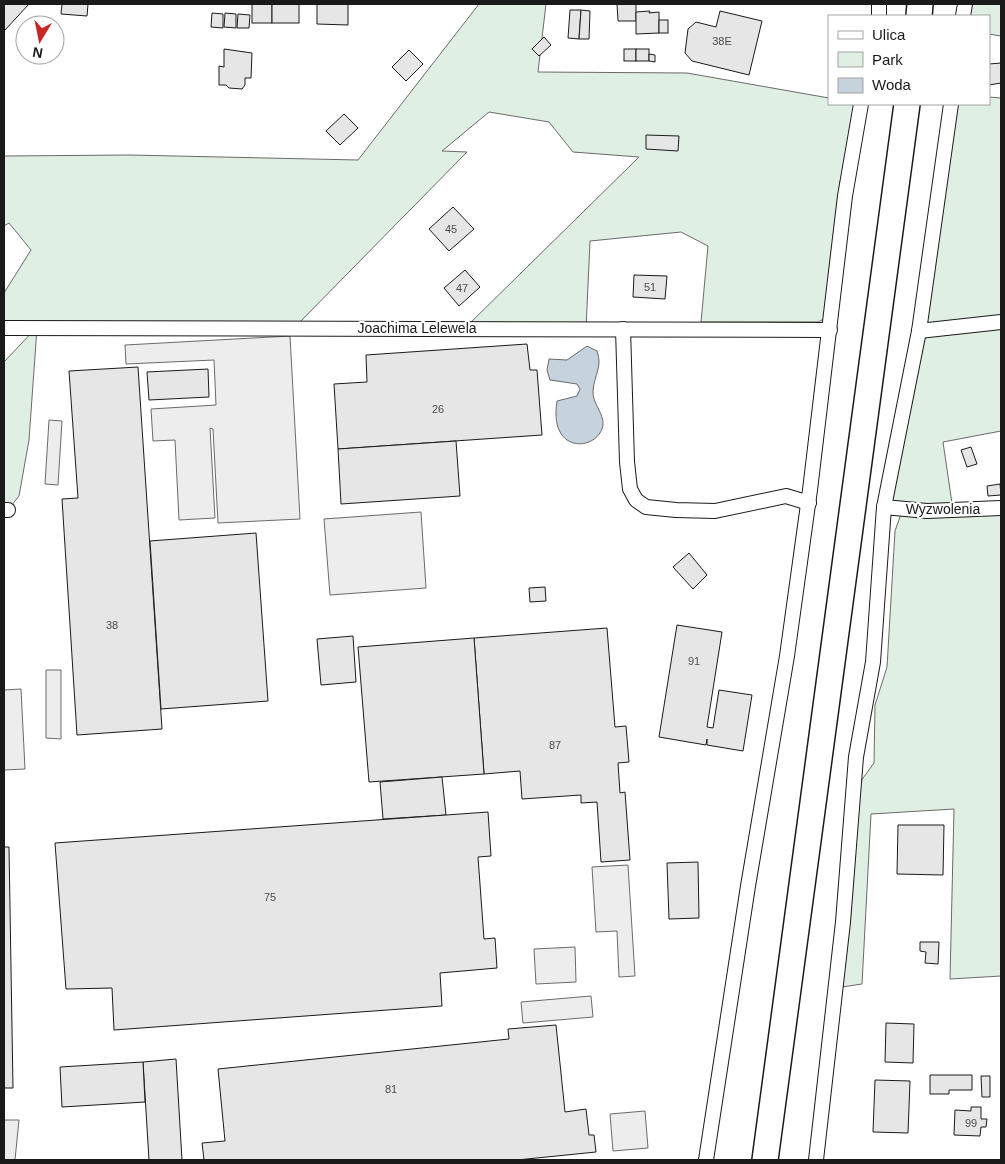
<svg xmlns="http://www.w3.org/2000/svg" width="1005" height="1164" viewBox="0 0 1005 1164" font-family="Helvetica,sans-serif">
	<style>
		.green { fill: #e0efe3; stroke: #6a6a6a }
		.parking { fill: #ededed; stroke: #6a6a6a }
		.water { fill: #c6d2dc; stroke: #6a6a6a }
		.building { fill: #e6e6e6; stroke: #1a1a1a }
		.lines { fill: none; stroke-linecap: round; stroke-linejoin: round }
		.street-casing { stroke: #1a1a1a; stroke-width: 16 }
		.highway-casing { stroke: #1a1a1a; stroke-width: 28 }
		.street { stroke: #fff; stroke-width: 14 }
		.highway { stroke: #fff; stroke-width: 25 }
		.labels { text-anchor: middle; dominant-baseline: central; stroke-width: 4; stroke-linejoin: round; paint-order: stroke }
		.number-label { font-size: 11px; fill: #4d4d4d }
		.street-label { font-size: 14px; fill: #1a1a1a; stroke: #fff }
	</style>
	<rect width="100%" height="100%" fill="#fff"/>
	<g class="green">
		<polygon points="479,4 546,4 538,72 687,73 829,98 829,104 859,104 847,182 840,181 824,319 818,322 701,322 708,246 681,232 590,241 586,329 465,328 639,157 573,152 549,122 489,112 442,151 467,152 294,328 37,328 29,440 19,496 8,510 4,510 4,362 36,328 4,328 4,293 31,250 9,223 4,226 4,156 129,155 358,160"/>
		<polygon points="965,4 1001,4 1001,36 989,34 989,16 963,16"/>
		<polygon points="989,97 1001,98 1001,431 943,442 953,510 1001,508 1001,976 950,979 954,809 871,814 862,984 842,987 858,785 874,763 875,705 887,667 895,531 901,514 884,507 951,104 989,104"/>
	</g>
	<g class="parking">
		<polygon points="290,336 300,519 218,523 213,429 210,428 215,518 179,520 175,440 153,441 151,409 216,405 214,360 126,364 125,345"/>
		<polygon points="49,420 62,421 58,485 45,484"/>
		<polygon points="421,512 426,588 330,595 324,519"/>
		<polygon points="46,670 61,670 61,739 46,738"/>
		<polygon points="21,689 25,769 4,770 4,690"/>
		<polygon points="628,865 635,976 619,977 617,931 596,932 592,867"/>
		<polygon points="575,947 576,982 536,984 534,949"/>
		<polygon points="591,996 593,1017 523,1023 521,1002"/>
		<polygon points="645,1111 648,1148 613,1151 610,1114"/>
		<polygon points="4,1120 19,1120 15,1160 4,1160"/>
	</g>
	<path class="water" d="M 587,346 L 597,351 C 603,367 594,375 593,391 C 592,403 604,413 603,425 C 599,451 548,456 557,401 L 577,396 L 580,389 L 577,384 L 550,380 L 547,370 L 549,359 L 567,360 Z"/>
	<g class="building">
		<polygon points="4,4 29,4 5,30 4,28"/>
		<polygon points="62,4 88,4 87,16 61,14"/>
		<rect x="252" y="4" width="20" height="19"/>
		<rect x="272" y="4" width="27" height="19"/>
		<polygon points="317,4 348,4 348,25 317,24"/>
		<polygon points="617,4 636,4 636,21 618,21"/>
		<polygon points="570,10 581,10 579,39 568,38"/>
		<polygon points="581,10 590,11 589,39 579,39"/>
		<polygon points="650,11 649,13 659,12 659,33 636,34 636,12"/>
		<polygon points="720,11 762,21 749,75 692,61 685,53 688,29 696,22 716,27"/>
		<polygon points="212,13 223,14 223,28 211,27"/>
		<polygon points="225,13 236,14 236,28 224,27"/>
		<polygon points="238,14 250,15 249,28 237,28"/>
		<rect x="659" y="20" width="9" height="13"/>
		<polygon points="544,37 551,45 539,56 532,49"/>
		<polygon points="224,49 252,53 251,78 245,78 245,85 242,89 229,88 226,85 219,85 219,66 224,67"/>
		<rect x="624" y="49" width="12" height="12"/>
		<rect x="636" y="49" width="13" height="12"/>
		<polygon points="409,50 423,64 406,81 392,67"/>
		<polygon points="649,54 655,55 655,62 649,61"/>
		<polygon points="1001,63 1001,83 989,85 989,64"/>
		<polygon points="344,114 358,128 340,145 326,131"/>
		<polygon points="646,135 679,136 678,151 646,149"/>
		<polygon points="453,207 474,229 449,251 429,229"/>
		<polygon points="465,270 480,287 459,306 444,288"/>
		<polygon points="634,275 667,276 665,299 633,297"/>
		<polygon points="527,344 530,370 537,370 542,435 338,449 334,384 367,382 366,355"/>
		<polygon points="138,367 162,729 77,735 62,499 78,498 69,371"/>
		<polygon points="208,369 209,397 149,400 147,372"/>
		<polygon points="456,441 460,496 341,504 338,449"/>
		<polygon points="971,447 977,464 967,467 961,450"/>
		<polygon points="1000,484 1001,495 988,496 987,486"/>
		<polygon points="256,533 268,701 161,709 150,541"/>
		<polygon points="689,553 707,575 693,589 673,567"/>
		<polygon points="545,587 546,601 530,602 529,588"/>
		<polygon points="677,625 722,632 707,727 713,728 719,690 752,695 743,751 707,745 707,739 706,745 659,737"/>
		<polygon points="607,628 615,727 626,726 629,762 618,763 620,793 625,792 630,860 601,862 597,802 581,803 581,795 522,799 520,771 484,774 474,638"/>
		<polygon points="353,636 356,682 321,685 317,639"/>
		<polygon points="474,638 484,774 369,782 358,647"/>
		<polygon points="442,777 446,815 383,819 380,782"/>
		<polygon points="488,812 491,856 478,857 484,939 495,938 497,968 440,973 442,1006 114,1030 112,988 66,989 55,843"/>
		<polygon points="898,825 944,825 943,875 897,874"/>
		<polygon points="4,847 9,847 13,1088 4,1088"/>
		<polygon points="698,862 699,918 669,919 667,863"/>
		<polygon points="920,942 939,942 938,964 925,963 926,952 920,951"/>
		<polygon points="886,1023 914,1024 913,1063 885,1062"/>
		<polygon points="556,1025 565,1112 586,1109 589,1135 594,1135 596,1152 517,1160 204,1160 202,1143 225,1141 218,1069 509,1039 508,1029"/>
		<polygon points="176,1059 182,1160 149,1160 143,1062"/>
		<polygon points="143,1062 145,1102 62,1107 60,1067"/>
		<polygon points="930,1075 972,1075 972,1090 949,1090 949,1094 930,1094"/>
		<polygon points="981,1076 990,1076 990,1097 982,1097"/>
		<polygon points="875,1080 910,1081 908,1133 873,1132"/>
		<polygon points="971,1107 981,1107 981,1119 987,1119 986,1127 981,1127 980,1136 954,1135 955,1110 971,1111"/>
	</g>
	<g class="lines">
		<defs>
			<g id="street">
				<polyline points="879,16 879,4"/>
				<polyline points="963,16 965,4"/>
				<polyline points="4,328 830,330"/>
				<polyline points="623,329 627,462 630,489 636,500 646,507 676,510 715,511 786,496 809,503"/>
				<polyline points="919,331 1001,322"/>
				<polyline points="884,507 927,511 1001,508"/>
				<polyline points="4,510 8,510"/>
				<polyline points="706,1160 748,886 787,656 810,490 845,196 861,104"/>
				<polyline points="816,1160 843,922 856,757 873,662 884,507 919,331 951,104"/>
			</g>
			<g id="highway">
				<polyline points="919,16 920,4"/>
				<polyline points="765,1160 907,104"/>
			</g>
		</defs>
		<use href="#street" class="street-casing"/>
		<use href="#highway" class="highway-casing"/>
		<use href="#street" class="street"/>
		<use href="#highway" class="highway"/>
	</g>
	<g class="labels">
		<g class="number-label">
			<text x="722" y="41">38E</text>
			<text x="451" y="229">45</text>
			<text x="650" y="287">51</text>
			<text x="462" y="288">47</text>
			<text x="438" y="409">26</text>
			<text x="112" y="625">38</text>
			<text x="694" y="661">91</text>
			<text x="555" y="745">87</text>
			<text x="270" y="897">75</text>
			<text x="391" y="1089">81</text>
			<text x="971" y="1123">99</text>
		</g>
		<g class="street-label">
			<text x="417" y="328">Joachima Lelewela</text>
			<text x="943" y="509">Wyzwolenia</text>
		</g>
	</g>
	<rect width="1005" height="1164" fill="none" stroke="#1a1a1a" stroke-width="10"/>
	<rect x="828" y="15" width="162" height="90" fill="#ffffff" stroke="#a3a3a3"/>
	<rect x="838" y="31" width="25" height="8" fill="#ffffff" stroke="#a3a3a3"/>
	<text x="872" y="40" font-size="15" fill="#1a1a1a">Ulica</text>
	<rect x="838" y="52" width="25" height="15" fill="#e0efe3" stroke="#a3a3a3"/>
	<text x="872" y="65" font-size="15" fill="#1a1a1a">Park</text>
	<rect x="838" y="78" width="25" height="15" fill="#c6d2dc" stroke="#a3a3a3"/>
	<text x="872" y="90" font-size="15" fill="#1a1a1a">Woda</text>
	<g transform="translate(40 40) rotate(190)"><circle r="24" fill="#ffffff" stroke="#a3a3a3"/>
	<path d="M0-4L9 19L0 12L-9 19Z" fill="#c62828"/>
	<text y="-8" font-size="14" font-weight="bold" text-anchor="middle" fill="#1a1a1a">N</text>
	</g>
</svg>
